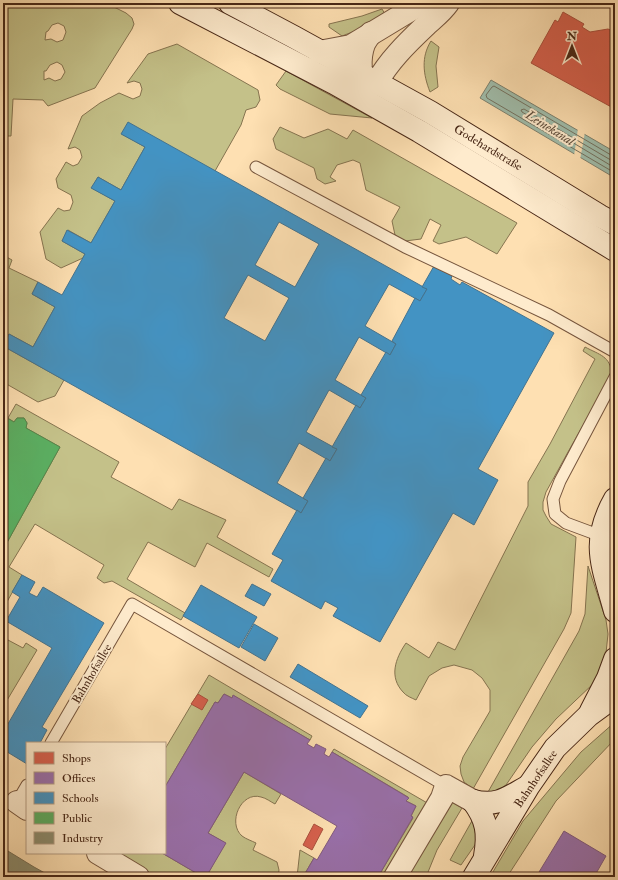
<svg xmlns="http://www.w3.org/2000/svg" width="618" height="880" viewBox="0 0 618 880" font-family="'IM FELL Double Pica',serif">
	<style>
		.green { fill: #c4c189; stroke: #867450; fill-rule: evenodd }
		.water { fill: #a0bdab; stroke: #7d816f }
		.pier { fill: #fee0b2 }
		.shops { fill: #d6604d; stroke: #ab4f3c }
		.offices { fill: #9970ab; stroke: #815a7e }
		.schools { fill: #4393c3; stroke: #44738f; fill-rule: evenodd }
		.public { fill: #5aae61; stroke: #55864a }
		.industry { fill: #8c8c6e; stroke: #786e54 }
		.lines { fill: none; stroke-linecap: round; stroke-linejoin: round }
		.shore { stroke: #747260; stroke-width: 1 }
		.lane-casing { stroke: #76553d; stroke-width: 13 }
		.street-casing { stroke: #76553d; stroke-width: 24 }
		.secondary-casing { stroke: #482716; stroke-width: 24 }
		.lane { stroke: #feebcd; stroke-width: 11 }
		.street { stroke: #feebcd; stroke-width: 22 }
		.secondary { stroke: #feebcd; stroke-width: 22 }
		.labels { text-anchor: middle; dominant-baseline: central; stroke-width: 4; stroke-linejoin: round; paint-order: stroke }
		.street-label { font-size: 12px; fill: #482716; stroke: #feebcd }
		.water-label { font-size: 13px; font-style: italic; fill: #5e4c3b; stroke: #feebcd }
	</style>
	<rect width="100%" height="100%" fill="#fee0b2"/>
	<filter id="stains"><feTurbulence type="fractalNoise" baseFrequency=".005" numOctaves="4"/><feColorMatrix values="0 0 0 0 .2 0 0 0 0 .09 0 0 0 0 .02 0 0 0 .5 -.17"/></filter>
	<radialGradient id="worn" r=".72"><stop offset=".6" stop-color="#630" stop-opacity="0"/><stop offset="1" stop-color="#630" stop-opacity=".3"/></radialGradient>
	<g class="green">
		<path d="M 47,3 L 106,3 L 126,13 L 132,18 L 134,24 L 132,29 L 95,88 L 48,106 L 43,100 L 13,99 L 11,136 L 3,136 L 3,4 L 46,5 ZM 58,23 L 64,26 L 66,32 L 63,40 L 57,42 L 51,39 L 45,40 L 46,32 L 48,31 L 52,25 ZM 57,62 L 62,65 L 65,72 L 61,79 L 55,81 L 49,78 L 44,80 L 44,71 L 46,71 L 50,65 Z"/>
		<polygon points="382,9 385,14 355,31 342,36 329,27 329,24 362,16"/>
		<path d="M 431,41 L 439,47 L 436,66 L 438,87 L 430,92 C 423,74 421,57 431,41 Z"/>
		<polygon points="177,44 258,90 260,100 256,107 246,110 241,125 215,171 122,134 145,147 121,190 98,177 92,188 115,201 91,243 68,230 62,241 85,254 83,258 61,268 46,259 40,232 58,208 64,211 70,210 73,202 71,195 58,188 56,179 66,162 73,166 78,164 82,157 80,150 75,147 68,149 82,116 100,103 119,93 133,99 140,96 142,89 140,83 134,81 127,83 148,54"/>
		<polygon points="286,71 372,118 330,114 280,89 276,85"/>
		<polygon points="280,127 304,138 328,129 347,139 353,130 517,223 497,254 466,237 439,244 433,241 441,225 430,219 421,239 405,241 395,235 392,221 400,207 366,190 360,163 353,160 337,165 330,177 336,181 325,184 317,179 314,168 276,149 273,139"/>
		<polygon points="3,255 12,260 9,268 38,282 32,294 55,307 33,347 9,334 3,345"/>
		<polygon points="3,346 64,380 55,396 38,402 3,382"/>
		<path d="M 585,347 C 600,355 610,356 612,374 L 568,452 L 546,492 L 543,502 L 543,510 L 546,516 L 551,524 L 576,537 L 571,613 L 564,629 L 473,789 L 464,782 L 461,774 L 460,766 L 463,757 L 490,711 L 490,690 L 482,678 L 472,670 L 454,665 L 442,668 L 429,676 L 416,700 C 412,698 406,696 403,692 C 389,677 395,659 406,643 L 429,658 L 438,642 L 455,650 L 528,506 L 528,482 L 550,444 L 595,359 L 583,351 Z"/>
		<polygon points="16,404 119,462 111,477 172,510 179,499 226,520 217,537 273,569 269,577 207,543 195,567 148,542 127,579 185,613 181,620 112,581 104,583 97,578 104,565 35,524 9,567 22,575 3,609 3,548 4,548 60,447 26,428 27,423 24,418 17,418 14,422 8,418"/>
		<polygon points="588,566 606,620 608,634 606,653 602,668 594,683 556,719 532,747 506,785 499,790 488,792 579,631 585,614"/>
		<polygon points="8,640 23,648 26,643 37,650 3,707 3,644 5,645"/>
		<polygon points="209,675 312,736 310,740 234,696 232,698 224,694 218,703 215,702 165,787 165,749"/>
		<polygon points="615,722 615,739 556,801 507,877 490,877 523,821 581,752"/>
		<polygon points="334,749 429,804 386,877 378,877 413,818 411,816 416,806 406,801 408,797 332,752"/>
		<path d="M 244,772 L 281,794 L 275,804 C 271,802 266,798 261,797 C 241,791 227,823 242,836 C 246,839 252,841 256,843 L 253,850 L 277,862 L 279,870 L 278,877 L 262,873 L 260,877 L 206,877 L 225,843 L 208,833 Z"/>
		<polygon points="449,800 462,808 437,850 426,877 404,877"/>
		<polygon points="473,819 477,842 461,865 450,860"/>
		<polygon points="300,850 314,858 303,877 297,877"/>
		<polygon points="113,853 162,853 203,877 154,877"/>
	</g>
	<polygon class="water" points="491,80 615,152 615,178 480,98"/>
	<polygon class="pier" points="578,128 585,132 580,160 574,156"/>
	<g class="shops">
		<polygon points="563,12 584,24 582,27 590,32 608,29 615,32 615,109 531,63 555,20 558,22"/>
		<polygon points="198,694 208,700 202,710 191,704"/>
		<polygon points="314,824 323,829 312,850 303,845"/>
	</g>
	<g class="offices">
		<polygon points="224,694 232,698 233,695 310,740 307,744 314,748 316,744 326,749 324,754 329,757 332,752 409,798 406,801 416,806 411,816 413,817 378,877 303,877 314,858 317,860 337,826 244,772 208,833 226,843 206,877 203,877 162,853 165,853 165,787 215,702 218,703"/>
		<polygon points="564,831 606,856 594,877 536,877"/>
	</g>
	<g class="schools">
		<path d="M 128,122 L 427,289 L 420,301 L 389,284 L 365,326 L 396,344 L 390,355 L 359,337 L 335,380 L 366,398 L 360,408 L 329,390 L 306,432 L 337,449 L 330,461 L 299,443 L 291,458 L 277,483 L 308,501 L 301,513 L 3,346 L 9,334 L 33,347 L 55,307 L 32,294 L 38,282 L 62,295 L 85,254 L 62,241 L 67,230 L 91,243 L 115,201 L 91,188 L 98,177 L 121,190 L 131,172 L 145,147 L 121,134 ZM 279,222 L 319,244 L 295,287 L 255,265 ZM 248,275 L 289,298 L 265,341 L 224,318 Z"/>
		<polygon points="434,266 452,276 451,279 460,285 462,282 554,333 478,469 498,480 474,525 453,513 380,642 333,616 338,608 325,601 321,609 271,581 283,560 272,554 297,510 301,513 308,501 303,498 326,458 330,461 337,449 332,447 356,405 360,408 366,398 361,395 386,352 390,355 396,344 392,341 415,298 420,301 427,289 422,287"/>
		<polygon points="22,575 35,582 29,593 37,597 43,587 104,623 42,727 47,730 40,743 27,743 27,764 4,750 3,753 3,728 5,729 52,648 6,621 20,597 12,592"/>
		<polygon points="252,584 271,594 264,606 245,596"/>
		<polygon points="201,585 257,617 239,648 183,616"/>
		<polygon points="254,624 278,638 265,661 241,647"/>
		<polygon points="298,664 368,706 360,718 290,677"/>
	</g>
	<polygon class="public" points="3,416 14,422 17,418 24,418 27,423 26,428 60,447 4,548 3,548"/>
	<polygon class="industry" points="3,848 34,867 52,877 3,877"/>
	<g class="lines">
		<g class="shore">
			<polyline points="615,155 611,155 494,86 492,87 486,95 487,98 615,173"/>
			<polyline points="615,161 609,159 524,109 521,110 522,112 615,168"/>
		</g>
		<defs>
			<g id="lane">
				<polyline points="256,167 405,247 549,315 615,352"/>
				<polyline points="601,536 566,523 555,514 553,499 560,481 615,377"/>
				<polyline points="51,743 132,604 446,786"/>
				<polyline points="3,804 17,802 27,785"/>
			</g>
			<g id="street">
				<polyline points="319,52 351,46 422,3"/>
				<path d="M 357,85 L 364,86 L 377,82 C 389,61 406,44 424,27 C 432,19 441,13 448,3"/>
				<path d="M 368,90 C 359,79 359,57 364,44 C 366,40 369,36 371,33"/>
				<polyline points="17,802 27,809"/>
				<polyline points="98,853 138,877"/>
				<polyline points="395,877 442,798 446,786 473,801"/>
			</g>
			<g id="secondary">
				<polyline points="180,3 334,83 419,131 615,250"/>
				<polyline points="230,3 294,37 430,112 600,216 615,224"/>
				<path d="M 615,499 C 590,543 603,566 615,611"/>
				<polyline points="591,711 608,678 615,659"/>
				<path d="M 473,801 C 487,820 489,833 485,856"/>
				<path d="M 473,801 C 497,807 507,798 527,787"/>
				<polyline points="474,877 528,787 555,748 589,715 615,696"/>
			</g>
		</defs>
		<use href="#lane" class="lane-casing"/>
		<use href="#street" class="street-casing"/>
		<use href="#secondary" class="secondary-casing"/>
		<use href="#lane" class="lane"/>
		<use href="#street" class="street"/>
		<use href="#secondary" class="secondary"/>
	</g>
	<g class="labels">
		<g class="street-label">
			<text transform="translate(488 148) rotate(31)">Godehardstraße</text>
			<text transform="translate(92 674) rotate(-60)">Bahnhofsallee</text>
			<text transform="translate(536 779) rotate(-56)">Bahnhofsallee</text>
		</g>
		<g class="water-label">
			<text transform="translate(550 128) rotate(32)">Leinekanal</text>
		</g>
	</g>
	<rect width="618" height="880" fill="none" stroke="#fee0b2" stroke-width="16"/>
	<rect x="4" y="4" width="610" height="872" fill="none" stroke="#482716" stroke-width="2"/>
	<rect x="8" y="8" width="602" height="864" fill="none" stroke="#482716"/>
	<rect x="26" y="742" width="140" height="112" fill="#feebcd" stroke="#b59d84"/>
	<rect x="34" y="752" width="20" height="12" fill="#d6604d" stroke="#b59d84"/>
	<text x="62" y="762" font-size="12" fill="#482716">Shops</text>
	<rect x="34" y="772" width="20" height="12" fill="#9970ab" stroke="#b59d84"/>
	<text x="62" y="782" font-size="12" fill="#482716">Offices</text>
	<rect x="34" y="792" width="20" height="12" fill="#4393c3" stroke="#b59d84"/>
	<text x="62" y="802" font-size="12" fill="#482716">Schools</text>
	<rect x="34" y="812" width="20" height="12" fill="#5aae61" stroke="#b59d84"/>
	<text x="62" y="822" font-size="12" fill="#482716">Public</text>
	<rect x="34" y="832" width="20" height="12" fill="#8c8c6e" stroke="#b59d84"/>
	<text x="62" y="842" font-size="12" fill="#482716">Industry</text>
	<g transform="translate(572 46)" stroke="#feebcd" stroke-width="3" paint-order="stroke">
	<path d="M0-3L7 15L0 10L-7 15Z" fill="#482716"/>
	<text y="-6" font-size="11" font-weight="bold" text-anchor="middle" fill="#482716">N</text>
	</g>
	<rect width="100%" height="100%" filter="url(#stains)"/>
	<rect width="100%" height="100%" fill="url(#worn)"/>
</svg>
